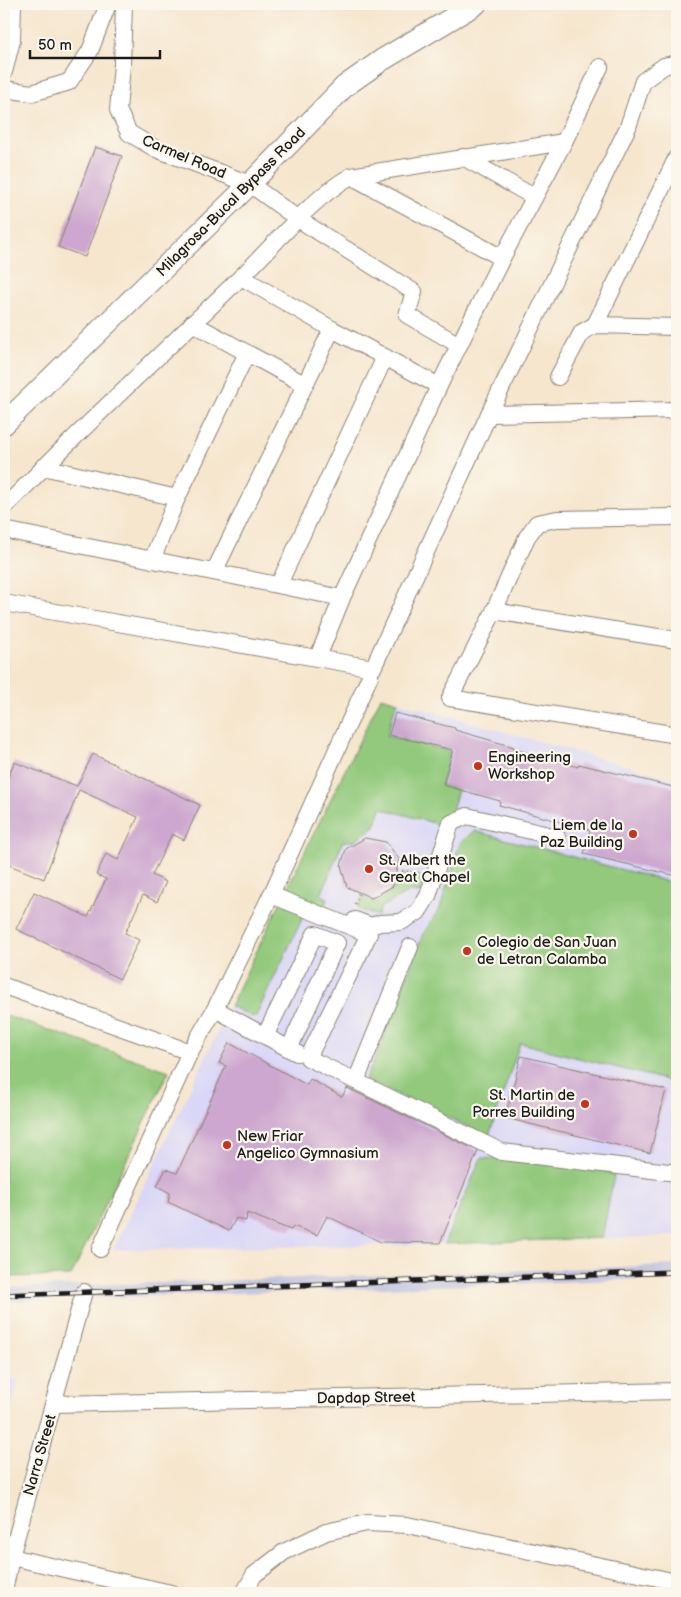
<svg xmlns="http://www.w3.org/2000/svg" width="681" height="1597" viewBox="0 0 681 1597" font-family="'Balsamiq Sans',sans-serif">
	<style>
		.built { fill: #d9d6f7 }
		.industrial { fill: #c0c2dd }
		.green { fill: #92c97b; stroke: #57724c }
		.building { fill: #cda7cf }
		.lines { fill: none; stroke-linecap: round; stroke-linejoin: round }
		.minor-casing { stroke: #898175; stroke-width: 18 }
		.major-casing { stroke: #898175; stroke-width: 23 }
		.path { stroke: #898175; stroke-width: 3; stroke-dasharray: 1 4; stroke-linecap: butt }
		.minor { stroke: #fff; stroke-width: 16 }
		.major { stroke: #fff; stroke-width: 21 }
		.rail-casing { stroke: #1c1c1c; stroke-width: 5.5 }
		.rail { stroke: #fbf7ec; stroke-width: 4; stroke-dasharray: 11; stroke-linecap: butt }
		.poi-dot { fill: #c8321e; stroke: #fbf7ec; stroke-width: 2 }
		.labels { text-anchor: middle; dominant-baseline: central; stroke-width: 4.5; stroke-linejoin: round; paint-order: stroke }
		.street-label { font-size: 15px; fill: #1c1c1c; stroke: #fbf7ec }
		.poi-label { font-size: 15px; fill: #1c1c1c; stroke: #fbf7ec; text-anchor: start }
	</style>
	<rect width="100%" height="100%" fill="#fbf7ec"/>
	<filter id="ink" filterUnits="userSpaceOnUse"><feTurbulence type="fractalNoise" baseFrequency=".02" numOctaves="2"/><feDisplacementMap in="SourceGraphic" scale="10" xChannelSelector="R" yChannelSelector="G"/><feConvolveMatrix kernelMatrix="1 2 1 2 8 2 1 2 1" color-interpolation-filters="sRGB"/></filter>
	<filter id="wash" filterUnits="userSpaceOnUse"><feTurbulence type="fractalNoise" baseFrequency=".0096" numOctaves="4" result="noise"/><feDisplacementMap in="SourceGraphic" scale="20" xChannelSelector="R" yChannelSelector="G"/><feGaussianBlur stdDeviation="1.12" result="paint"/><feColorMatrix in="noise" values="0 0 0 0 0 0 0 0 0 0 0 0 0 0 0 0 0 1.4 0 .05"/><feComposite in="paint" operator="in"/></filter>
	<g filter="url(#wash)">
		<rect width="100%" height="100%" fill="#f6e6ce"/>
		<g class="built">
			<polygon points="381,697 677,780 677,1236 444,1244 113,1250 230,1006"/>
			<polygon points="4,1377 18,1380 4,1444"/>
		</g>
		<polygon class="industrial" points="677,1265 677,1278 4,1301 4,1288"/>
		<g class="green">
			<polygon points="381,697 398,702 393,713 387,736 450,751 441,785 458,790 447,827 381,808 375,826 354,841 343,841 321,895 328,898 324,907 285,892"/>
			<polygon points="474,831 677,884 677,1083 520,1043 489,1136 365,1080 378,1052 424,932 440,908 460,843"/>
			<polygon points="401,874 426,877 423,893 409,892 380,908 378,916 358,909 362,897 377,903 399,884"/>
			<polygon points="283,897 304,915 255,1018 230,1006"/>
			<polygon points="4,1015 169,1071 71,1276 4,1277"/>
			<polygon points="481,1158 600,1165 614,1176 602,1238 444,1244"/>
		</g>
		<g id="blocks">
			<g class="building">
				<polygon points="95,147 122,156 85,257 58,247"/>
				<polygon points="395,713 455,728 455,730 514,747 513,749 578,767 579,764 677,788 677,876 584,854 590,830 499,805 500,801 443,785 453,750 389,735"/>
				<polygon points="93,754 200,805 184,840 172,834 152,875 166,882 157,902 143,895 125,933 139,940 120,979 16,929 34,892 88,917 106,879 96,875 106,854 118,860 138,817 79,790 44,879 4,863 4,788 14,762 77,786"/>
				<polygon points="365,838 386,842 399,859 393,886 372,898 347,887 341,866 346,849"/>
				<polygon points="229,1043 307,1085 310,1079 342,1097 347,1088 478,1151 440,1243 381,1242 327,1216 317,1235 293,1226 291,1230 247,1213 246,1221 236,1218 229,1231 168,1202 170,1193 157,1186 166,1169 177,1173 226,1066 219,1063"/>
				<polygon points="521,1056 666,1090 650,1153 505,1118"/>
			</g>
		</g>
	</g>
	<g filter="url(#ink)">
		<use href="#blocks" fill-opacity="0" stroke="#898175" stroke-width="1"/>
		<g class="lines">
			<defs>
				<g id="minor">
					<polyline points="124,4 122,65 118,110 129,133 156,149 250,184 298,219 414,292 407,315 459,345"/>
					<polyline points="4,72 12,40 13,4"/>
					<polyline points="4,89 32,93 69,82 90,51 108,4"/>
					<polyline points="463,157 534,197"/>
					<polyline points="351,176 502,258"/>
					<polyline points="241,277 332,329 439,386"/>
					<polyline points="192,323 304,384"/>
					<polyline points="595,325 677,157"/>
					<polyline points="558,377 582,332 595,325 677,327"/>
					<polyline points="489,414 677,410"/>
					<polyline points="43,467 177,498"/>
					<path d="M 4,508 C 80,429 161,355 240,278 C 276,244 308,201 351,176 L 564,142"/>
					<polyline points="677,517 557,519 537,523 527,537 494,611 450,698 677,735"/>
					<polyline points="4,530 342,598"/>
					<polyline points="152,560 177,498 247,353"/>
					<polyline points="214,572 332,329"/>
					<polyline points="279,584 385,357"/>
					<polyline points="4,603 373,668 489,414 628,127 643,81 664,66 677,63"/>
					<polyline points="494,611 677,640"/>
					<polyline points="318,657 342,598 439,386 502,258 564,142 600,67"/>
					<polyline points="271,895 369,934 308,1058 502,1152 677,1173"/>
					<polyline points="355,920 371,926 380,923 401,922 418,912 428,896 451,823 467,816 557,837"/>
					<polyline points="4,986 190,1052"/>
					<polyline points="215,1009 297,1053"/>
					<polyline points="265,1036 315,934 337,943 289,1049"/>
					<polyline points="356,1081 410,947"/>
					<polyline points="100,1249 190,1052 215,1009 273,891 370,676"/>
					<polyline points="54,1404 677,1391"/>
					<polyline points="11,1557 171,1593"/>
					<polyline points="4,1592 11,1557 84,1292"/>
					<polyline points="244,1593 254,1575 284,1552 326,1532 367,1523 407,1525 677,1582"/>
				</g>
				<polyline id="major" points="4,424 250,184 345,86 382,60 476,4"/>
			</defs>
			<use href="#minor" class="minor-casing"/>
			<use href="#major" class="major-casing"/>
			<g class="path">
				<polyline points="571,840 587,844"/>
				<polyline points="397,871 419,873"/>
				<polyline points="355,904 359,893"/>
			</g>
			<use href="#minor" class="minor"/>
			<use href="#major" class="major"/>
			<defs>
				<polyline id="rail" points="4,1295 677,1272"/>
			</defs>
			<use href="#rail" class="rail-casing"/>
			<use href="#rail" class="rail"/>
		</g>
	</g>
	<g class="poi-dot">
		<circle cx="478" cy="766" r="5"/>
		<circle cx="633" cy="834" r="5"/>
		<circle cx="369" cy="869" r="5"/>
		<circle cx="467" cy="951" r="5"/>
		<circle cx="585" cy="1104" r="5"/>
		<circle cx="227" cy="1145" r="5"/>
	</g>
	<g class="labels">
		<g class="street-label">
			<text transform="translate(184 157) rotate(23)">Carmel Road</text>
			<text transform="translate(231 202) rotate(-45)">Milagrosa-Bucal Bypass Road</text>
			<text transform="translate(366 1398) rotate(-1)">Dapdap Street</text>
			<text transform="translate(40 1455) rotate(-74)">Narra Street</text>
		</g>
		<g class="poi-label">
			<text x="488" y="757">Engineering<tspan x="488" dy="17">Workshop</tspan></text>
			<text x="623" y="825" text-anchor="end">Liem de la<tspan x="623" dy="17">Paz Building</tspan></text>
			<text x="379" y="860">St. Albert the<tspan x="379" dy="17">Great Chapel</tspan></text>
			<text x="477" y="942">Colegio de San Juan<tspan x="477" dy="17">de Letran Calamba</tspan></text>
			<text x="575" y="1095" text-anchor="end">St. Martin de<tspan x="575" dy="17">Porres Building</tspan></text>
			<text x="237" y="1136">New Friar<tspan x="237" dy="17">Angelico Gymnasium</tspan></text>
		</g>
	</g>
	<rect width="681" height="1597" fill="none" stroke="#fbf7ec" stroke-width="20"/>
	<path d="M30 50v8h130v-8" fill="none" stroke="#1c1c1c" stroke-width="2.5"/>
	<text x="38" y="50" font-size="15" fill="#1c1c1c" stroke="#fbf7ec" stroke-width="4" paint-order="stroke">50 m</text>
</svg>
